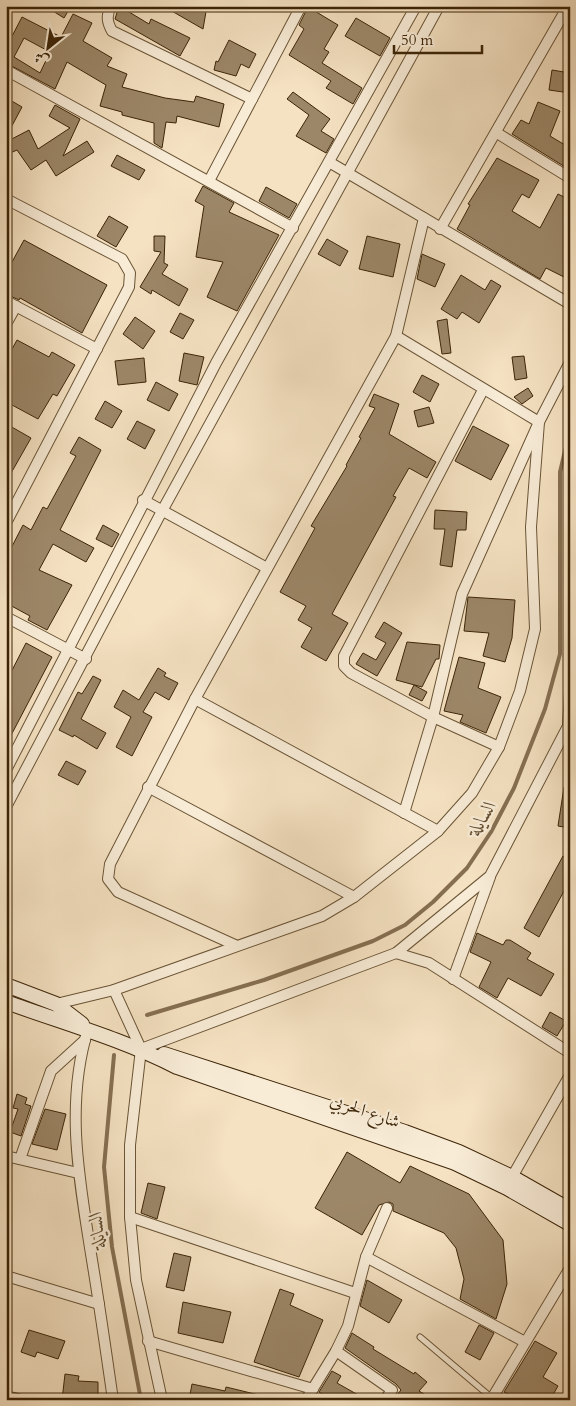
<svg xmlns="http://www.w3.org/2000/svg" width="576" height="1406" viewBox="0 0 576 1406" font-family="Cardo,Amiri,serif">
	<style>
		.lines { fill: none; stroke-linecap: round; stroke-linejoin: round }
		.stream { stroke: #856f51; stroke-width: 4 }
		.building { fill: #9c8768; stroke: #3c2407; fill-rule: evenodd }
		.lane-casing { stroke: #6a5436; stroke-width: 7 }
		.street-casing { stroke: #6a5436; stroke-width: 12 }
		.secondary-casing { stroke: #3c2407; stroke-width: 16 }
		.lane { stroke: #f8ecd7; stroke-width: 5 }
		.street { stroke: #f8ecd7; stroke-width: 10 }
		.secondary { stroke: #f8ecd7; stroke-width: 14 }
		.labels { text-anchor: middle; dominant-baseline: central; stroke-width: 4.5; stroke-linejoin: round; paint-order: stroke }
		.street-label { font-size: 18px; fill: #3c2407; stroke: #f8ecd7 }
		.water-label { font-size: 19px; font-style: italic; fill: #614a2c; stroke: #f8ecd7 }
	</style>
	<rect width="100%" height="100%" fill="#f5e2c2"/>
	<filter id="stains"><feTurbulence type="fractalNoise" baseFrequency=".004" numOctaves="4"/><feColorMatrix values="0 0 0 0 .2 0 0 0 0 .09 0 0 0 0 .02 0 0 0 .5 -.17"/></filter>
	<radialGradient id="worn" r=".72"><stop offset=".6" stop-color="#630" stop-opacity="0"/><stop offset="1" stop-color="#630" stop-opacity=".3"/></radialGradient>
	<g class="lines">
		<g class="stream">
			<polyline points="147,1015 264,980 373,941 405,925 433,902 467,868 491,832 514,788 545,709 560,654 560,472 570,430"/>
			<polyline points="114,1055 104,1167 112,1247 141,1400"/>
		</g>
	</g>
	<g class="building">
		<polygon points="45,6 71,6 64,18"/>
		<polygon points="119,6 149,24 151,19 190,38 180,56 115,19"/>
		<polygon points="163,6 207,6 203,29"/>
		<polygon points="308,7 338,25 324,49 329,52 322,63 362,88 353,104 326,88 331,81 289,55 304,29 299,25"/>
		<path d="M 73,14 L 92,23 L 83,41 L 112,58 L 107,66 L 127,74 L 122,87 L 165,98 L 194,102 L 196,96 L 224,104 L 219,127 L 177,116 L 176,123 L 166,122 L 162,148 L 154,143 L 154,123 L 122,115 L 122,112 L 100,106 L 106,85 L 67,62 L 55,89 L 6,63 L 6,40 L 9,42 L 22,17 L 61,37 ZM 24,38 L 50,52 L 40,73 L 14,57 Z"/>
		<polygon points="356,18 390,38 380,56 345,36"/>
		<polygon points="229,40 256,54 249,68 241,64 236,76 214,70 216,61 218,62"/>
		<polygon points="552,70 570,73 570,93 549,90"/>
		<polygon points="293,92 330,119 321,131 334,139 326,153 296,136 309,115 287,99"/>
		<polygon points="10,100 22,107 6,137 6,107"/>
		<polygon points="538,102 560,111 550,136 570,148 570,170 512,134 521,120 529,124"/>
		<polygon points="55,105 80,119 63,156 87,141 94,152 56,176 46,160 31,170 17,150 6,155 6,142 29,130 38,149 70,128 49,116"/>
		<polygon points="117,155 145,170 139,180 111,166"/>
		<polygon points="497,158 539,180 529,198 522,194 512,211 540,228 558,194 570,200 570,280 546,268 540,279 457,229 470,205 468,204"/>
		<polygon points="203,186 234,203 229,212 279,235 237,311 207,297 223,262 196,257 204,206 195,201"/>
		<polygon points="266,187 297,204 289,218 259,201"/>
		<polygon points="109,216 128,227 116,247 97,236"/>
		<polygon points="154,236 165,236 164,263 168,265 162,274 188,289 179,306 152,290 151,294 140,287 161,252 154,251"/>
		<polygon points="367,236 400,244 393,277 359,269"/>
		<polygon points="327,239 348,251 340,266 318,254"/>
		<polygon points="24,240 107,285 82,333 20,298 19,300 6,294 6,273"/>
		<polygon points="422,254 445,264 435,287 417,279"/>
		<polygon points="461,275 485,290 491,280 501,286 479,323 462,312 457,319 441,309"/>
		<polygon points="180,313 194,320 183,339 170,332"/>
		<polygon points="135,317 155,331 143,349 123,334"/>
		<polygon points="447,319 451,353 442,354 437,321"/>
		<polygon points="17,340 49,357 52,352 75,365 57,396 53,394 38,419 12,405 6,416 6,360"/>
		<polygon points="184,353 204,357 197,385 179,381"/>
		<polygon points="524,356 527,378 515,380 512,357"/>
		<polygon points="144,358 146,382 118,385 115,361"/>
		<polygon points="422,375 439,384 430,402 413,392"/>
		<polygon points="156,382 178,394 169,411 147,400"/>
		<polygon points="528,388 533,396 522,404 514,397"/>
		<polygon points="374,394 399,404 389,434 436,462 427,478 409,468 393,496 396,497 332,614 348,623 326,661 301,647 312,628 298,620 306,606 280,592 315,528 311,526 347,466 346,465 361,438 359,437 375,408 369,406"/>
		<polygon points="105,401 122,411 112,428 95,419"/>
		<polygon points="429,407 434,423 418,427 414,411"/>
		<polygon points="137,421 155,430 145,449 127,439"/>
		<polygon points="10,426 31,438 6,482 6,432"/>
		<polygon points="473,426 509,445 491,480 455,461"/>
		<polygon points="79,437 101,450 60,530 94,548 86,562 53,544 39,570 72,585 47,630 28,620 30,616 6,603 6,558 23,525 31,530 43,507 47,509 76,456 70,453"/>
		<polygon points="435,510 467,512 466,530 457,530 452,567 440,565 445,529 434,529"/>
		<polygon points="103,525 119,534 112,547 96,539"/>
		<polygon points="468,597 515,600 512,638 505,662 483,656 489,633 464,631"/>
		<polygon points="384,622 402,633 377,676 356,664 363,653 376,660 386,643 375,637"/>
		<polygon points="407,642 440,645 439,659 436,659 422,687 396,680"/>
		<polygon points="26,643 52,657 6,745 6,682"/>
		<polygon points="459,657 485,663 478,688 501,697 486,733 460,722 463,715 444,711"/>
		<polygon points="158,668 166,673 164,676 178,683 169,700 155,692 143,712 152,717 132,756 116,747 131,717 114,707 123,690 139,700"/>
		<polygon points="93,676 101,680 81,719 106,733 97,749 74,735 73,737 59,730 78,692 82,694"/>
		<polygon points="414,685 427,692 422,701 409,695"/>
		<polygon points="66,761 86,771 78,785 58,775"/>
		<polygon points="564,787 570,787 570,828 558,826"/>
		<polygon points="563,856 570,860 570,894 564,891 539,937 524,928"/>
		<polygon points="477,933 503,945 506,940 510,940 531,953 527,959 554,974 541,996 508,978 497,998 479,987 491,962 470,952"/>
		<polygon points="550,1012 566,1021 557,1036 542,1027"/>
		<polygon points="17,1094 27,1098 25,1104 31,1106 21,1136 10,1132 18,1109 13,1108"/>
		<polygon points="45,1109 66,1114 57,1150 32,1144"/>
		<polygon points="347,1152 400,1183 410,1166 469,1194 503,1240 507,1284 496,1319 460,1299 464,1279 456,1248 444,1233 393,1211 393,1204 389,1202 379,1205 362,1235 315,1208"/>
		<polygon points="148,1183 165,1187 157,1219 141,1213"/>
		<polygon points="174,1253 191,1257 184,1291 166,1287"/>
		<polygon points="367,1280 402,1300 389,1323 360,1306"/>
		<polygon points="280,1289 294,1294 290,1305 323,1320 299,1377 254,1362"/>
		<polygon points="183,1302 231,1312 223,1343 178,1333"/>
		<polygon points="479,1325 494,1333 480,1360 465,1352"/>
		<polygon points="29,1330 65,1341 58,1359 37,1352 35,1357 21,1352"/>
		<polygon points="352,1333 374,1347 373,1349 414,1374 415,1372 427,1382 419,1391 434,1400 403,1400 397,1395 401,1390 396,1384 345,1348"/>
		<polygon points="535,1341 557,1353 543,1377 558,1386 550,1400 519,1400 504,1392"/>
		<polygon points="332,1371 341,1376 337,1383 367,1400 332,1400 319,1392"/>
		<polygon points="65,1374 79,1376 78,1381 98,1382 98,1400 62,1400"/>
		<polygon points="192,1384 225,1391 226,1387 263,1396 262,1400 189,1400"/>
	</g>
	<g class="lines">
		<defs>
			<polyline id="lane" points="420,1337 492,1398"/>
			<g id="street">
				<path d="M 111,6 C 106,16 107,22 112,31 L 252,99"/>
				<polyline points="6,70 293,228"/>
				<polyline points="497,133 570,178"/>
				<polyline points="329,162 570,304"/>
				<polyline points="209,181 301,6"/>
				<polyline points="6,199 122,259 130,273 129,287 6,523"/>
				<polyline points="440,229 568,6"/>
				<polyline points="6,301 97,349"/>
				<polyline points="6,324 16,306"/>
				<polyline points="396,336 539,422 462,594 433,717 404,813"/>
				<polyline points="483,390 344,656 344,666 351,673 433,717 499,747"/>
				<polyline points="143,500 267,568"/>
				<polyline points="6,617 86,659"/>
				<polyline points="195,699 438,831"/>
				<polyline points="6,770 216,363 416,6"/>
				<polyline points="148,787 354,897"/>
				<polyline points="6,807 162,511 439,6"/>
				<polyline points="235,945 118,892 108,879 110,864 195,699 396,336 424,218"/>
				<polyline points="396,953 429,963 570,1053"/>
				<polyline points="453,979 490,877"/>
				<polyline points="114,990 141,1049 130,1145 130,1217 136,1280 162,1400"/>
				<polyline points="56,1004 114,990 322,916 354,897 438,831 472,793 499,747 520,691 535,629 531,527 539,422 570,362"/>
				<path d="M 88,1029 C 65,1104 79,1178 91,1254 C 99,1302 106,1351 113,1400"/>
				<polyline points="141,1049 396,953 490,876 568,726 570,691"/>
				<polyline points="6,1156 78,1173"/>
				<polyline points="20,1159 51,1071 85,1040"/>
				<polyline points="6,1167 8,1156"/>
				<polyline points="512,1177 570,1075"/>
				<polyline points="130,1217 355,1293"/>
				<polyline points="366,1257 525,1342"/>
				<polyline points="6,1276 99,1304"/>
				<polyline points="148,1341 313,1389"/>
				<polyline points="336,1351 392,1390 385,1400"/>
				<polyline points="6,1396 22,1400"/>
				<polyline points="306,1400 336,1351 348,1326 366,1257 387,1208"/>
				<polyline points="491,1400 570,1268"/>
			</g>
			<g id="secondary">
				<polyline points="6,985 56,1004 82,1024"/>
				<path d="M 6,1002 C 64,1023 122,1039 177,1067 L 455,1163 L 507,1188 L 570,1224"/>
				<polyline points="164,1054 405,1132 459,1152 512,1177 570,1210"/>
			</g>
		</defs>
		<use href="#lane" class="lane-casing"/>
		<use href="#street" class="street-casing"/>
		<use href="#secondary" class="secondary-casing"/>
		<use href="#lane" class="lane"/>
		<use href="#street" class="street"/>
		<use href="#secondary" class="secondary"/>
	</g>
	<g class="labels">
		<g class="street-label">
			<text transform="translate(365 1111) rotate(19)">شارع الحربي</text>
		</g>
		<g class="water-label">
			<text transform="translate(482 818) rotate(-60)">السايلة</text>
			<text transform="translate(97 1230) rotate(-97)">السايلة</text>
		</g>
	</g>
	<rect width="576" height="1406" fill="none" stroke="#f5e2c2" stroke-width="25"/>
	<rect x="8" y="8" width="561" height="1391" fill="none" stroke="#3c2407" stroke-width="2.5"/>
	<rect x="12" y="12" width="551" height="1381" fill="none" stroke="#3c2407"/>
	<g transform="translate(48 48) rotate(210)" stroke="#f8ecd7" stroke-width="4" paint-order="stroke">
	<path d="M0-4L9 19L0 12L-9 19Z" fill="#3c2407"/>
	<text y="-8" font-size="14" font-weight="bold" text-anchor="middle" fill="#3c2407">ش</text>
	</g>
	<path d="M394 45v8h88v-8" fill="none" stroke="#3c2407" stroke-width="2.5"/>
	<text x="401" y="45" font-size="15" fill="#3c2407" stroke="#f8ecd7" stroke-width="4" paint-order="stroke">50 m</text>
	<rect width="100%" height="100%" filter="url(#stains)"/>
	<rect width="100%" height="100%" fill="url(#worn)"/>
</svg>
